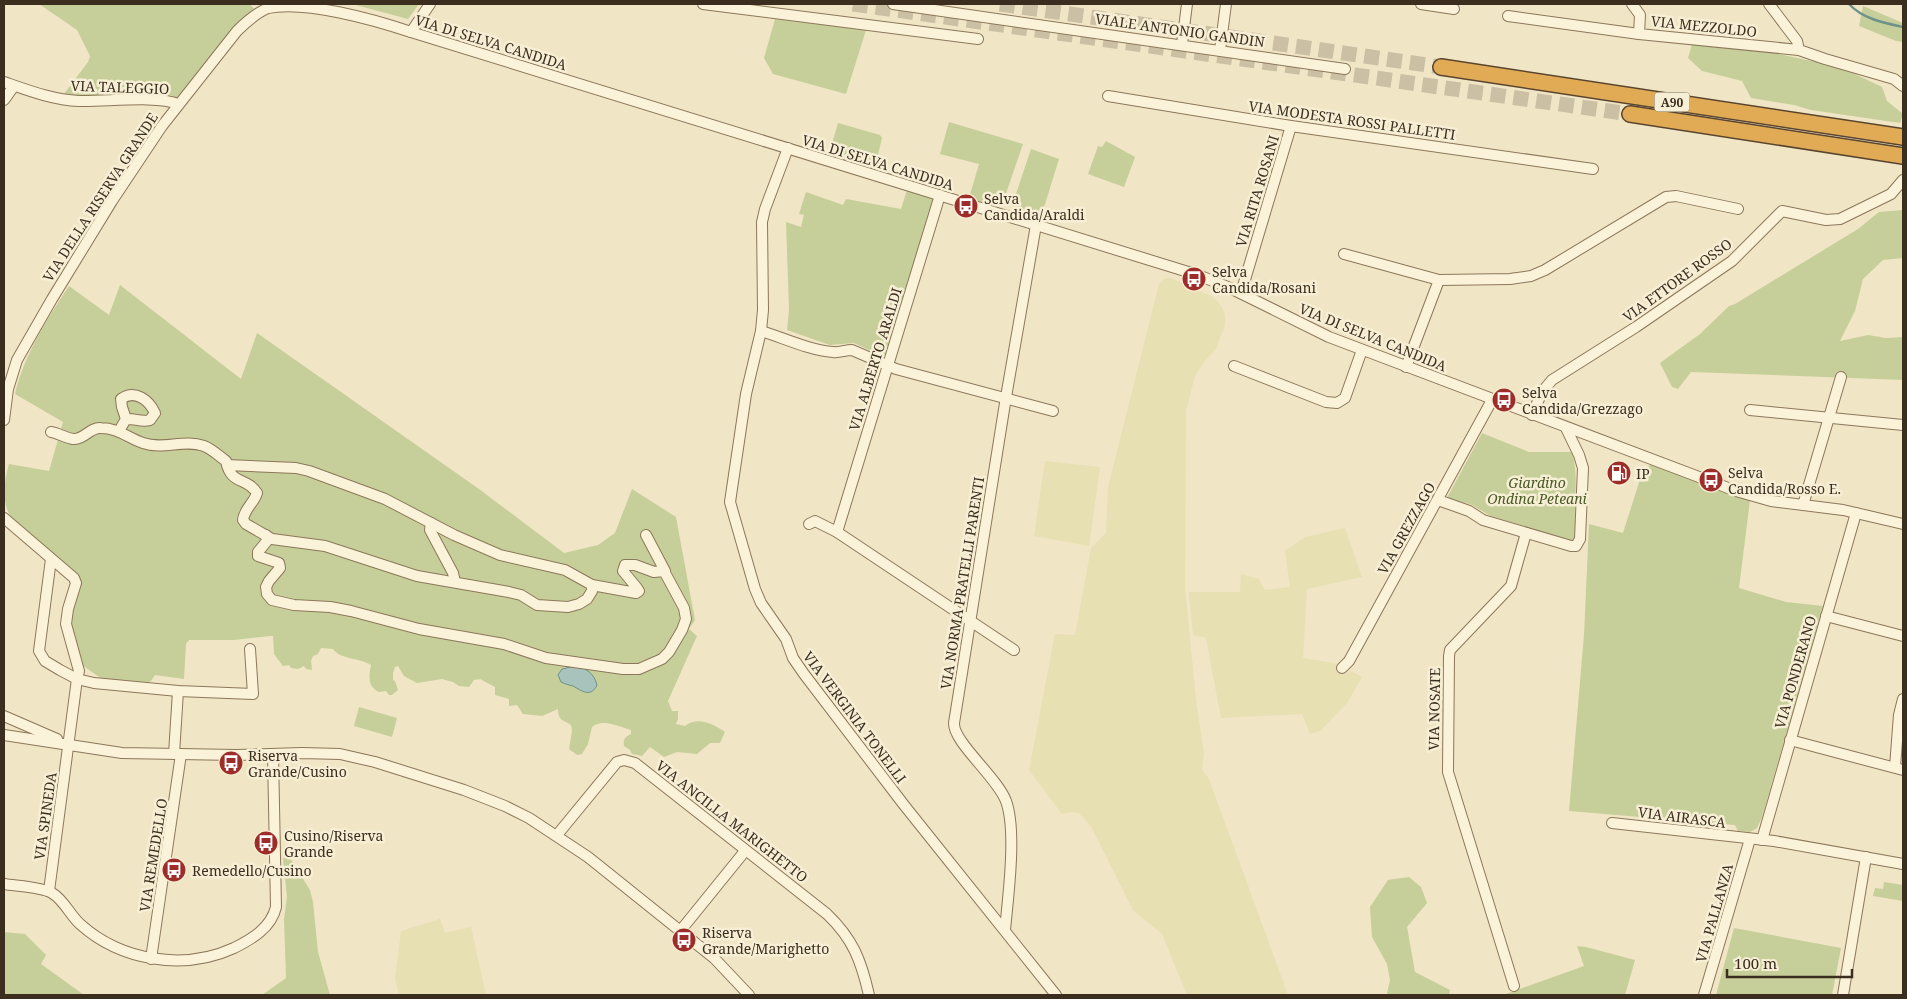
<svg xmlns="http://www.w3.org/2000/svg" width="1907" height="999" viewBox="0 0 1907 999" font-family="'Noto Serif',serif">
	<style>
		.farmland { fill: #e6e0b3 }
		.green { fill: #c6cf99 }
		.water { fill: #a7c3bc; stroke: #6d928b }
		.lines { fill: none; stroke-linecap: round; stroke-linejoin: round }
		.stream { stroke: #6d928b; stroke-width: 2.5 }
		.highway-tunnel { stroke: #ccc0a4; stroke-width: 15; stroke-dasharray: 15 8; stroke-linecap: butt }
		.minor-casing { stroke: #8c775a; stroke-width: 12 }
		.highway-casing { stroke: #5a452f; stroke-width: 18 }
		.minor { stroke: #faf2d9; stroke-width: 10 }
		.highway { stroke: #e1aa54; stroke-width: 15 }
		.labels { text-anchor: middle; dominant-baseline: central; stroke-width: 5; stroke-linejoin: round; paint-order: stroke }
		.shield { fill: #f7efd5; stroke: #746856; stroke-width: 1 }
		.shield-label { font-size: 12px; font-weight: bold; fill: #3c2e1f }
		.street-label { font-size: 14px; fill: #3c2e1f; stroke: #f7efd5 }
		.poi-label { font-size: 14px; fill: #3c2e1f; stroke: #f7efd5; text-anchor: start }
		.park-label { font-size: 14px; font-style: italic; fill: #495925; stroke: #f7efd5 }
	</style>
	<rect width="100%" height="100%" fill="#f0e5c5"/>
	<g class="farmland">
		<polygon points="1171,278 1213,297 1222,307 1225,315 1225,325 1216,349 1205,361 1195,376 1186,411 1185,589 1197,708 1204,752 1202,770 1209,779 1288,995 1187,995 1162,934 1133,910 1092,828 1079,813 1072,812 1062,814 1029,770 1055,634 1075,635 1091,548 1106,533 1108,487 1159,284 1164,279"/>
		<polygon points="1045,461 1100,467 1089,546 1034,536"/>
		<polygon points="1345,528 1362,577 1307,589 1303,658 1339,664 1344,675 1351,671 1362,677 1347,703 1320,731 1310,734 1302,714 1221,718 1206,638 1193,635 1189,592 1240,592 1241,574 1259,579 1265,590 1290,587 1285,551 1305,537"/>
		<polygon points="440,919 445,933 471,927 486,995 399,995 395,978 401,931"/>
	</g>
	<g class="green">
		<polygon points="39,4 250,4 254,9 235,26 178,98 170,95 75,95 64,94 88,62 90,56 77,30"/>
		<polygon points="352,4 419,4 408,19"/>
		<polygon points="1863,6 1903,23 1903,42 1896,41 1859,26"/>
		<polygon points="775,19 866,30 846,94 773,74 764,58"/>
		<polygon points="1692,44 1778,54 1840,67 1882,87 1887,101 1903,114 1900,123 1811,110 1794,105 1751,98 1742,81 1702,71 1688,58"/>
		<polygon points="949,122 1023,144 1003,202 995,206 969,198 979,164 940,154"/>
		<polygon points="838,123 880,135 882,138 875,167 829,154"/>
		<polygon points="1106,141 1135,157 1124,187 1088,174 1098,146 1102,147"/>
		<polygon points="1031,149 1059,159 1040,220 1025,217 1012,206"/>
		<polygon points="907,190 934,199 884,357 854,343 830,345 787,330 789,310 786,222 801,227 804,215 799,214 806,192 843,205 846,199 901,209"/>
		<polygon points="1903,210 1903,258 1883,260 1863,279 1855,311 1840,341 1868,335 1886,338 1903,337 1903,380 1691,372 1678,389 1672,387 1660,363 1700,334 1729,306 1735,304 1858,229 1879,212"/>
		<path d="M 120,285 L 241,379 L 257,333 L 479,489 L 564,553 L 598,545 L 615,533 L 632,489 L 676,517 L 695,620 L 689,629 L 697,636 L 668,701 L 672,711 L 678,711 L 678,719 L 676,724 L 685,726 C 698,716 713,724 725,732 L 720,743 L 710,743 L 697,754 L 677,752 L 664,757 L 650,747 L 642,756 L 632,754 L 630,750 L 624,746 C 623,739 625,737 631,734 L 631,730 C 619,727 603,718 592,727 L 588,744 L 582,754 L 577,755 L 569,749 L 572,731 L 571,725 C 565,720 558,722 558,709 L 542,716 L 523,714 L 517,705 L 509,706 L 509,699 L 495,695 L 495,687 L 480,679 L 474,680 L 469,687 L 459,686 L 453,682 L 442,679 L 417,683 L 404,676 L 398,666 L 395,667 L 393,673 L 393,680 L 395,681 L 398,690 L 392,695 L 389,695 L 386,691 L 379,692 C 367,686 369,676 371,665 C 358,657 341,660 333,649 L 321,648 L 318,654 L 313,656 L 311,661 L 312,670 L 306,669 L 304,666 L 298,669 L 291,668 L 289,665 L 283,666 L 274,654 L 273,636 L 270,636 L 234,640 L 189,640 L 186,644 L 184,679 L 155,675 L 151,681 L 142,685 L 105,681 L 82,665 L 65,631 L 77,583 L 11,518 C 1,500 4,482 9,464 L 49,471 L 63,422 L 15,394 C 24,355 47,319 69,286 L 109,315 Z"/>
		<path d="M 1482,433 L 1529,452 L 1572,452 C 1580,480 1572,509 1576,536 L 1574,540 L 1569,540 L 1491,516 L 1470,504 L 1449,499 L 1448,496 Z"/>
		<polygon points="1651,464 1726,493 1750,500 1739,588 1786,602 1823,606 1762,817 1757,828 1750,832 1738,831 1735,825 1569,811 1584,635 1589,524 1623,533 1642,473"/>
		<polygon points="359,707 397,718 392,737 354,726"/>
		<polygon points="283,858 290,858 310,890 313,902 318,952 330,995 262,995 286,978 284,919 287,897"/>
		<polygon points="1409,877 1421,887 1427,903 1407,927 1415,972 1450,990 1449,995 1388,995 1387,993 1390,980 1387,964 1372,937 1370,907 1388,880"/>
		<polygon points="1884,882 1903,885 1903,901 1873,896 1875,888 1883,889"/>
		<polygon points="1734,928 1841,948 1832,995 1716,995"/>
		<polygon points="4,932 25,934 46,955 41,964 84,995 4,995"/>
		<polygon points="1577,946 1586,947 1635,960 1625,995 1503,995 1584,966"/>
	</g>
	<path class="water" d="M 575,666 C 586,668 594,673 597,685 C 591,698 582,691 573,686 C 569,685 565,684 561,682 L 558,675 L 562,669 Z"/>
	<g class="lines">
		<path class="stream" d="M 1849,4 C 1863,19 1884,23 1903,27"/>
		<g class="highway-tunnel">
			<polyline points="853,4 1630,114"/>
			<polyline points="1000,4 1441,67"/>
		</g>
		<defs>
			<g id="minor">
				<polyline points="703,4 978,39"/>
				<polyline points="893,4 1345,69"/>
				<polyline points="1421,4 1454,9"/>
				<polyline points="1632,4 1640,15 1639,34 1799,50"/>
				<polyline points="1769,4 1797,41 1799,50 1825,59 1894,79 1903,86"/>
				<polyline points="1508,16 1639,34"/>
				<polyline points="411,32 430,4"/>
				<polyline points="1182,44 1187,4"/>
				<polyline points="1220,50 1226,4"/>
				<path d="M 4,82 C 27,90 53,100 79,101 C 104,102 157,95 178,104"/>
				<polyline points="1108,96 1291,126 1593,169"/>
				<polyline points="4,100 14,86"/>
				<polyline points="940,195 837,532 1014,650"/>
				<polyline points="1344,254 1439,280 1510,279 1531,276 1545,270 1666,197 1676,196 1738,209"/>
				<polyline points="1241,293 1291,126"/>
				<polyline points="761,331 763,310 762,222 765,209 788,148"/>
				<polyline points="1234,366 1326,402 1337,403 1345,398 1362,350"/>
				<polyline points="1406,367 1439,280"/>
				<polyline points="1750,410 1903,425"/>
				<path d="M 1053,411 L 896,369 L 852,350 C 845,350 839,353 833,352 C 809,350 784,338 761,331 L 746,394 L 730,502 L 755,589 L 761,603 L 786,639 L 793,658 L 804,674 L 904,805 L 1056,995"/>
				<polyline points="1532,415 1542,392 1552,380 1636,327 1732,261 1782,211 1826,220 1840,219 1891,194 1903,180"/>
				<path d="M 4,420 L 8,389 L 17,360 L 52,299 L 112,201 L 162,126 L 237,31 C 246,22 256,13 268,8 C 305,0 375,20 411,32 L 1198,275 L 1230,288 L 1329,337 L 1736,491 L 1771,501 L 1843,510 L 1903,524"/>
				<path d="M 119,431 L 126,419 L 122,407 L 121,399 C 135,389 149,400 155,413 L 150,420 C 141,423 135,418 126,419"/>
				<path d="M 51,432 C 58,433 66,438 73,439 C 84,440 90,427 101,428 C 118,428 128,438 143,443 C 163,450 184,439 204,446 C 212,449 219,456 226,461 C 231,486 246,476 257,493 C 254,503 244,509 243,520 L 246,524 L 272,539 L 325,546 L 417,576 L 509,592 L 521,595 L 537,605 L 568,607 L 579,604 L 587,599 L 592,591 L 592,585 L 565,570 L 500,555 L 454,535 L 385,499 L 309,471 L 296,468 L 227,465"/>
				<polyline points="1438,500 1469,511 1483,520 1571,546 1576,546 1580,539 1583,468 1579,455 1566,428"/>
				<polyline points="1803,505 1841,377"/>
				<polyline points="4,518 74,578 76,583 68,609 66,624 79,671 77,679 49,891"/>
				<polyline points="431,523 430,530 453,573 455,582"/>
				<polyline points="809,524 815,521 837,532"/>
				<polyline points="266,535 267,541 258,552 258,556 279,563 280,568 269,581 266,587 267,594 272,600 294,605 330,607 351,611 419,629 504,644 546,658 623,669 639,669 662,659 669,652 682,630 686,619 684,608 664,571 654,572 635,565 625,565 623,571 637,588 639,591 636,593 592,585"/>
				<polyline points="646,535 665,571"/>
				<polyline points="51,559 39,651 45,661 60,670 77,679 94,683 178,691 253,694 250,649"/>
				<polyline points="1826,616 1903,636"/>
				<polyline points="1342,668 1349,661 1492,400"/>
				<polyline points="4,716 57,739"/>
				<polyline points="4,735 122,753 236,755 302,753 340,754 375,762 464,790 505,806 529,818 588,857 714,958 749,995"/>
				<polyline points="1790,740 1903,770"/>
				<polyline points="174,754 178,691"/>
				<polyline points="1895,767 1899,715 1903,699"/>
				<polyline points="1612,823 1774,841 1903,864"/>
				<path d="M 557,835 L 617,762 L 624,760 L 635,763 L 827,914 C 853,939 861,960 869,995"/>
				<polyline points="1762,840 1856,513"/>
				<path d="M 4,884 C 16,886 42,887 52,893 C 64,900 70,915 80,924 C 121,961 184,971 234,948 C 252,939 271,928 276,907 L 273,754"/>
				<polyline points="681,930 745,851"/>
				<path d="M 1005,930 C 1008,897 1017,831 1006,801 C 997,777 953,742 954,723 L 1006,397 L 1036,225"/>
				<polyline points="151,959 181,754"/>
				<polyline points="1514,986 1448,772 1449,656 1450,650 1511,586 1526,533"/>
				<polyline points="1704,995 1750,839"/>
				<polyline points="1843,995 1866,857"/>
			</g>
			<g id="highway">
				<polyline points="1441,67 1903,137"/>
				<polyline points="1630,114 1903,156"/>
			</g>
		</defs>
		<use href="#minor" class="minor-casing"/>
		<use href="#highway" class="highway-casing"/>
		<use href="#minor" class="minor"/>
		<use href="#highway" class="highway"/>
	</g>
	<defs>
		<symbol id="bus-disc" viewBox="-11 -11 22 22"><circle r="9.5" fill="#9d2d28" stroke="#f7efd5"/><path d="M-5-6H5V4H4V6H2V4H-2V6H-4V4H-5ZM-3.5-4V0h7V-4ZM-3.5 1.2v1.5H-2V1.2ZM2 1.2v1.5H3.5V1.2Z" fill="#fff"/></symbol>
		<symbol id="fuel-disc" viewBox="-11 -11 22 22"><circle r="9.5" fill="#9d2d28" stroke="#f7efd5"/><path d="M-5.5-6h7V0h2V4h1.3V-2.5L3-4.5l.8-.8L6-3V5H2.5V1h-1V6h-7ZM-4.2-4.7v3.2H.2V-4.7Z" fill="#fff"/></symbol>
	</defs>
	<g fill-rule="evenodd">
		<use href="#bus-disc" x="952" y="192" width="28" height="28"/>
		<use href="#bus-disc" x="1180" y="265" width="28" height="28"/>
		<use href="#bus-disc" x="1490" y="386" width="28" height="28"/>
		<use href="#fuel-disc" x="1605" y="459" width="28" height="28"/>
		<use href="#bus-disc" x="1697" y="466" width="28" height="28"/>
		<use href="#bus-disc" x="217" y="749" width="28" height="28"/>
		<use href="#bus-disc" x="252" y="829" width="28" height="28"/>
		<use href="#bus-disc" x="160" y="856" width="28" height="28"/>
		<use href="#bus-disc" x="670" y="926" width="28" height="28"/>
	</g>
	<g class="labels">
		<rect class="shield" x="1654.5" y="92.5" width="35" height="19" rx="4"/>
		<g class="shield-label">
			<text x="1672" y="102">A90</text>
		</g>
		<g class="street-label">
			<text transform="translate(1704 26) rotate(6)">VIA MEZZOLDO</text>
			<text transform="translate(1180 30) rotate(8)">VIALE ANTONIO GANDIN</text>
			<text transform="translate(491 42) rotate(17)">VIA DI SELVA CANDIDA</text>
			<text transform="translate(120 87) rotate(2)">VIA TALEGGIO</text>
			<text transform="translate(1352 120) rotate(8)">VIA MODESTA ROSSI PALLETTI</text>
			<text transform="translate(878 162) rotate(17)">VIA DI SELVA CANDIDA</text>
			<text transform="translate(1257 191) rotate(-73)">VIA RITA ROSANI</text>
			<text transform="translate(100 197) rotate(-57)">VIA DELLA RISERVA GRANDE</text>
			<text transform="translate(1677 280) rotate(-36)">VIA ETTORE ROSSO</text>
			<text transform="translate(1373 337) rotate(22)">VIA DI SELVA CANDIDA</text>
			<text transform="translate(875 359) rotate(-73)">VIA ALBERTO ARALDI</text>
			<text transform="translate(1406 528) rotate(-61)">VIA GREZZAGO</text>
			<text transform="translate(962 583) rotate(-81)">VIA NORMA PRATELLI PARENTI</text>
			<text transform="translate(1795 672) rotate(-74)">VIA PONDERANO</text>
			<text transform="translate(1434 709) rotate(-89)">VIA NOSATE</text>
			<text transform="translate(855 717) rotate(53)">VIA VERGINIA TONELLI</text>
			<text transform="translate(45 816) rotate(-82)">VIA SPINEDA</text>
			<text transform="translate(1682 817) rotate(7)">VIA AIRASCA</text>
			<text transform="translate(732 821) rotate(38)">VIA ANCILLA MARIGHETTO</text>
			<text transform="translate(153 855) rotate(-81)">VIA REMEDELLO</text>
			<text transform="translate(1714 913) rotate(-74)">VIA PALLANZA</text>
		</g>
		<g class="poi-label">
			<text x="984" y="198">Selva<tspan x="984" dy="16">Candida/Araldi</tspan></text>
			<text x="1212" y="271">Selva<tspan x="1212" dy="16">Candida/Rosani</tspan></text>
			<text x="1522" y="392">Selva<tspan x="1522" dy="16">Candida/Grezzago</tspan></text>
			<text x="1728" y="472">Selva<tspan x="1728" dy="16">Candida/Rosso E.</tspan></text>
			<text x="1636" y="473">IP</text>
			<text x="248" y="755">Riserva<tspan x="248" dy="16">Grande/Cusino</tspan></text>
			<text x="284" y="835">Cusino/Riserva<tspan x="284" dy="16">Grande</tspan></text>
			<text x="192" y="870">Remedello/Cusino</text>
			<text x="702" y="932">Riserva<tspan x="702" dy="16">Grande/Marighetto</tspan></text>
		</g>
		<g class="park-label">
			<text x="1537" y="482">Giardino<tspan x="1537" dy="16">Ondina Peteani</tspan></text>
		</g>
	</g>
	<rect width="1907" height="999" fill="none" stroke="#3c2e1f" stroke-width="10"/>
	<path d="M1727 969v8h125v-8" fill="none" stroke="#3c2e1f" stroke-width="2.5"/>
	<text x="1734" y="969" font-size="15" fill="#3c2e1f" stroke="#f7efd5" stroke-width="4" paint-order="stroke">100 m</text>
</svg>
